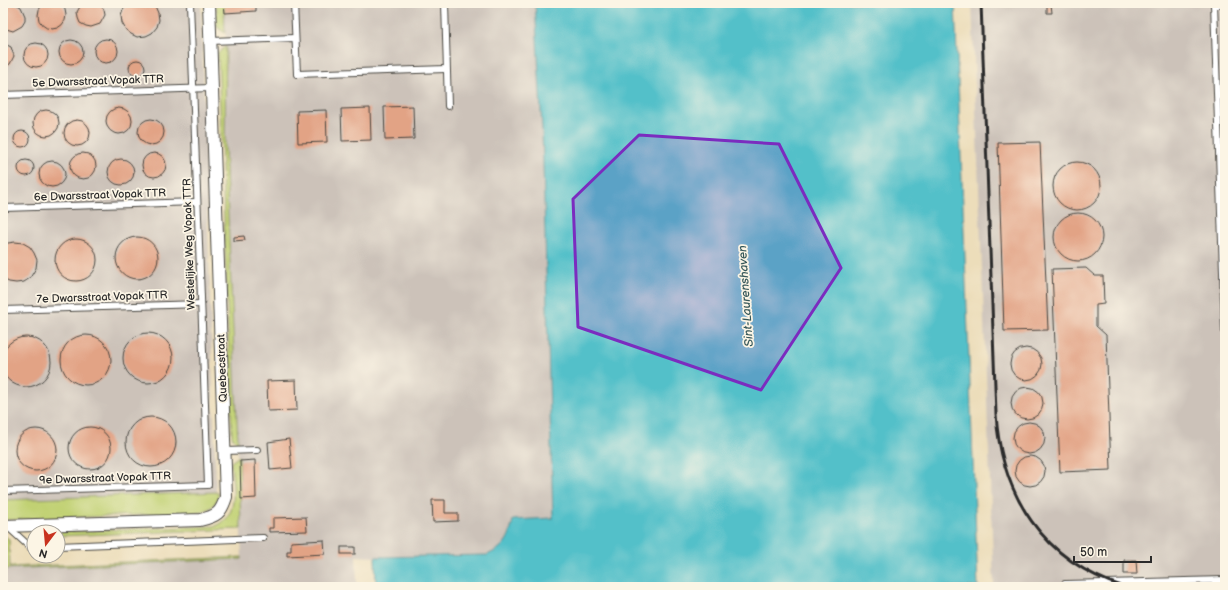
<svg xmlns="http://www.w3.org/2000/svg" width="1228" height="590" viewBox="0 0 1228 590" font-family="'Balsamiq Sans',sans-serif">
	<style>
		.industrial { fill: #ccc2b9 }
		.green { fill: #c1d173; stroke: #767e4f }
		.water { fill: #53c0c9; stroke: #3f767a }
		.building { fill: #e2a385 }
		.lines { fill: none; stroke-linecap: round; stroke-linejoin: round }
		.service-casing { stroke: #484640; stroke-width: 8 }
		.minor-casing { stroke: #484640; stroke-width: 14 }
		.service { stroke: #fff; stroke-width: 6 }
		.minor { stroke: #fff; stroke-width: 12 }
		.rail { stroke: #2b2b2b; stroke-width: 3 }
		.marked { fill: #7b2cbf; fill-opacity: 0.2; stroke: #7b2cbf; stroke-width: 3; stroke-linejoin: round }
		.labels { text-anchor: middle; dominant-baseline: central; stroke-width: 3.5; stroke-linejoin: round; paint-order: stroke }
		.street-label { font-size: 11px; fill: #2b2b2b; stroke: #fcf5e5 }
		.water-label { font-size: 12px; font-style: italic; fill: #37585a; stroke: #fcf5e5 }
	</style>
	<rect width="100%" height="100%" fill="#fcf5e5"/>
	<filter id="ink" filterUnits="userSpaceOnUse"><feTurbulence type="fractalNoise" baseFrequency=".025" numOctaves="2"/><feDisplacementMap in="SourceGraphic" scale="8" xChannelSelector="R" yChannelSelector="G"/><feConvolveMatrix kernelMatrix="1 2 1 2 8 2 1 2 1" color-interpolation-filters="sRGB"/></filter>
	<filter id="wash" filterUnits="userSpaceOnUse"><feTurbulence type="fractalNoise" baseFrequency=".012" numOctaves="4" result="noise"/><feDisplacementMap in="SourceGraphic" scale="16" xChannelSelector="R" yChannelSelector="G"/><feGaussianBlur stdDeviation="0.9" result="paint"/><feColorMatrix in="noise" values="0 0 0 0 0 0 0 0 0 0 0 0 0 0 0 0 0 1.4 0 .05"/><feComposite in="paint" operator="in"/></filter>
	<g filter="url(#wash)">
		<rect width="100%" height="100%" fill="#ecddba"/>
		<g class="industrial">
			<polygon points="3,3 201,3 216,492 3,500"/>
			<polygon points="224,3 535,3 542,129 553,518 513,520 511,528 504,545 497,551 487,555 375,557 356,556 357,587 3,587 3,569 242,559 225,147 226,46"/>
			<polygon points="972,3 1225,3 1225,587 994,587"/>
		</g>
		<g class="green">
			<polygon points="216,3 224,3 225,33 217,27"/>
			<polygon points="226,46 225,147 238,443 232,437 218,53"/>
			<path d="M 239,456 L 241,529 L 58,536 L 58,532 L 56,532 L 216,526 C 241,515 232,485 231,462 Z"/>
			<path d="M 219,492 C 218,505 208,511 196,513 L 3,520 L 3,500 Z"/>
			<polygon points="3,535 9,539 10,567 242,557 242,559 3,569"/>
		</g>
		<path class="water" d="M 535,3 L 955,3 L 978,587 L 376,587 L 375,557 L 487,555 C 505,547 509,540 513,520 L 553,518 L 542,129 Z"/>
		<g id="blocks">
			<g class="building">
				<circle cx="52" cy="15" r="14"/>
				<polygon points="11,3 16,4 21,7 25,16 25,21 22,26 13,31 3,28 3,6"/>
				<polygon points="82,3 100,3 104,10 105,15 100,24 91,27 86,26 80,23 78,18 77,12"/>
				<polygon points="129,3 152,3 155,6 158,13 159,20 157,27 152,33 146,36 137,37 131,34 126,30 122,23 121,16 123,10"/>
				<polygon points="224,3 256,3 256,11 225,13"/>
				<polygon points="1051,4 1052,13 1047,13 1047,5"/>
				<circle cx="106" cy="51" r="12"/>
				<circle cx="71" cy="52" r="12"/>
				<circle cx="36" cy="55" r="12"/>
				<polygon points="3,43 11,47 14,56 10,64 3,68"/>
				<circle cx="137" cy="68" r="8"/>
				<polygon points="413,106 414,139 385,140 384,107"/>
				<polygon points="370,108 371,140 342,141 341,109"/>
				<circle cx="119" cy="121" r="13"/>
				<polygon points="326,110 327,142 298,143 297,111"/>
				<circle cx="46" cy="123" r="13"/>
				<circle cx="151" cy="132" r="13"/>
				<circle cx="77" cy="133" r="13"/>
				<circle cx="22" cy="139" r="8"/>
				<polygon points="1040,142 1048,330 1004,331 998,143"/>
				<circle cx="154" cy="165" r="12"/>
				<circle cx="83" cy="166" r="13"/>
				<circle cx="121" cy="172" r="13"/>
				<circle cx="26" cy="168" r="8"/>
				<circle cx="52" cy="174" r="13"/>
				<circle cx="1077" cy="186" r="24"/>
				<circle cx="1078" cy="237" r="24"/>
				<polygon points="244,236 245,240 234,241 234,237"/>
				<circle cx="137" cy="258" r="21"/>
				<circle cx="76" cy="260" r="21"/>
				<polygon points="15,242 23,243 30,247 34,253 37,260 36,268 30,278 24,282 16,283 9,282 3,279 3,246 8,243"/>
				<polygon points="1086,268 1095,276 1103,276 1104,304 1096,305 1096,326 1106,335 1111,470 1060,472 1052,269"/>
				<circle cx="148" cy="358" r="25"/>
				<circle cx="86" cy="360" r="25"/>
				<circle cx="26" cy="362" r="25"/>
				<circle cx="1026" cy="364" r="16"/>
				<polygon points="296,380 297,410 268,411 267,381"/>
				<circle cx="1027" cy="403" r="16"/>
				<circle cx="151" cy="442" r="25"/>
				<circle cx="1029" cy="438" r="16"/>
				<circle cx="90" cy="448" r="21"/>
				<circle cx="36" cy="450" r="21"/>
				<polygon points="289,439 292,468 270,470 268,442"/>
				<circle cx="1030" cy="471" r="15"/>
				<polygon points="255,460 256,498 241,499 240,461"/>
				<polygon points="432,500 445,500 445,513 458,513 458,521 433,522"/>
				<polygon points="306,517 307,531 269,532 269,528 273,528 273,518"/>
				<polygon points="324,540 325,554 287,556 287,551 291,551 291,542"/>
				<rect x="341" y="547" width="14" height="7"/>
				<polygon points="1124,560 1136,560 1137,574 1124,574"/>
			</g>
		</g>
	</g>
	<g filter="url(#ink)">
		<use href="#blocks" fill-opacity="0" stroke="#484640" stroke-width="1"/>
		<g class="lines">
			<defs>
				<g id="service">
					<polyline points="294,3 297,74 446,69"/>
					<polyline points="445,3 448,106"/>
					<polyline points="1214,3 1225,332"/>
					<polyline points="1214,5 1225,5"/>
					<polyline points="210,41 295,38"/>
					<polyline points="3,95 211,88"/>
					<polyline points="3,208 197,202"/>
					<polyline points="3,310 201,304"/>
					<polyline points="225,451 257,450"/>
					<polyline points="3,491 208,485 190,3"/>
					<polyline points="7,526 30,547 34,547"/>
					<polyline points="58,546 263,538"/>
					<polyline points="1065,584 1225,580"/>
				</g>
				<path id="minor" d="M 3,526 L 200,520 C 217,516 221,513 226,497 L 209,3"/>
			</defs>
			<use href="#service" class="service-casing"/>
			<use href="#minor" class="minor-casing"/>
			<use href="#service" class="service"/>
			<use href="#minor" class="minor"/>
			<path class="rail" d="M 981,3 L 996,414 C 1001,495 1043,561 1124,587"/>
		</g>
	</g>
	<path class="marked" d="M 639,135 L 779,144 L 841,268 L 761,390 L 578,327 L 573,199 Z"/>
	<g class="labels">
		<g class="street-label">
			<text transform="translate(98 81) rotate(-2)">5e Dwarsstraat Vopak TTR</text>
			<text transform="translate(100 195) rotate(-2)">6e Dwarsstraat Vopak TTR</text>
			<text transform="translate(189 244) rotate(-92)">Westelijke Weg Vopak TTR</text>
			<text transform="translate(102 297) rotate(-2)">7e Dwarsstraat Vopak TTR</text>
			<text transform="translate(222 368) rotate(-92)">Quebecstraat</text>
			<text transform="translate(105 478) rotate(-2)">9e Dwarsstraat Vopak TTR</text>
		</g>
		<g class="water-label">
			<text transform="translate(746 296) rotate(-94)">Sint-Laurenshaven</text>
		</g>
	</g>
	<rect width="1228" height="590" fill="none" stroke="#fcf5e5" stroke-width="16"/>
	<g transform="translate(46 544) rotate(196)"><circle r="19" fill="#fcf5e5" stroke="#a8a49b"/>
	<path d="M0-3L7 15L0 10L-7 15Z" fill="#c8321e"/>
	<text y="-6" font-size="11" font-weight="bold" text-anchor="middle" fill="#2b2b2b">N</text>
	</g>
	<path d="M1074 556v6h77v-6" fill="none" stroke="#2b2b2b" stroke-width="2"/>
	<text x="1080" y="556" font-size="12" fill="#2b2b2b" stroke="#fcf5e5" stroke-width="3" paint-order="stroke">50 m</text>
</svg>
